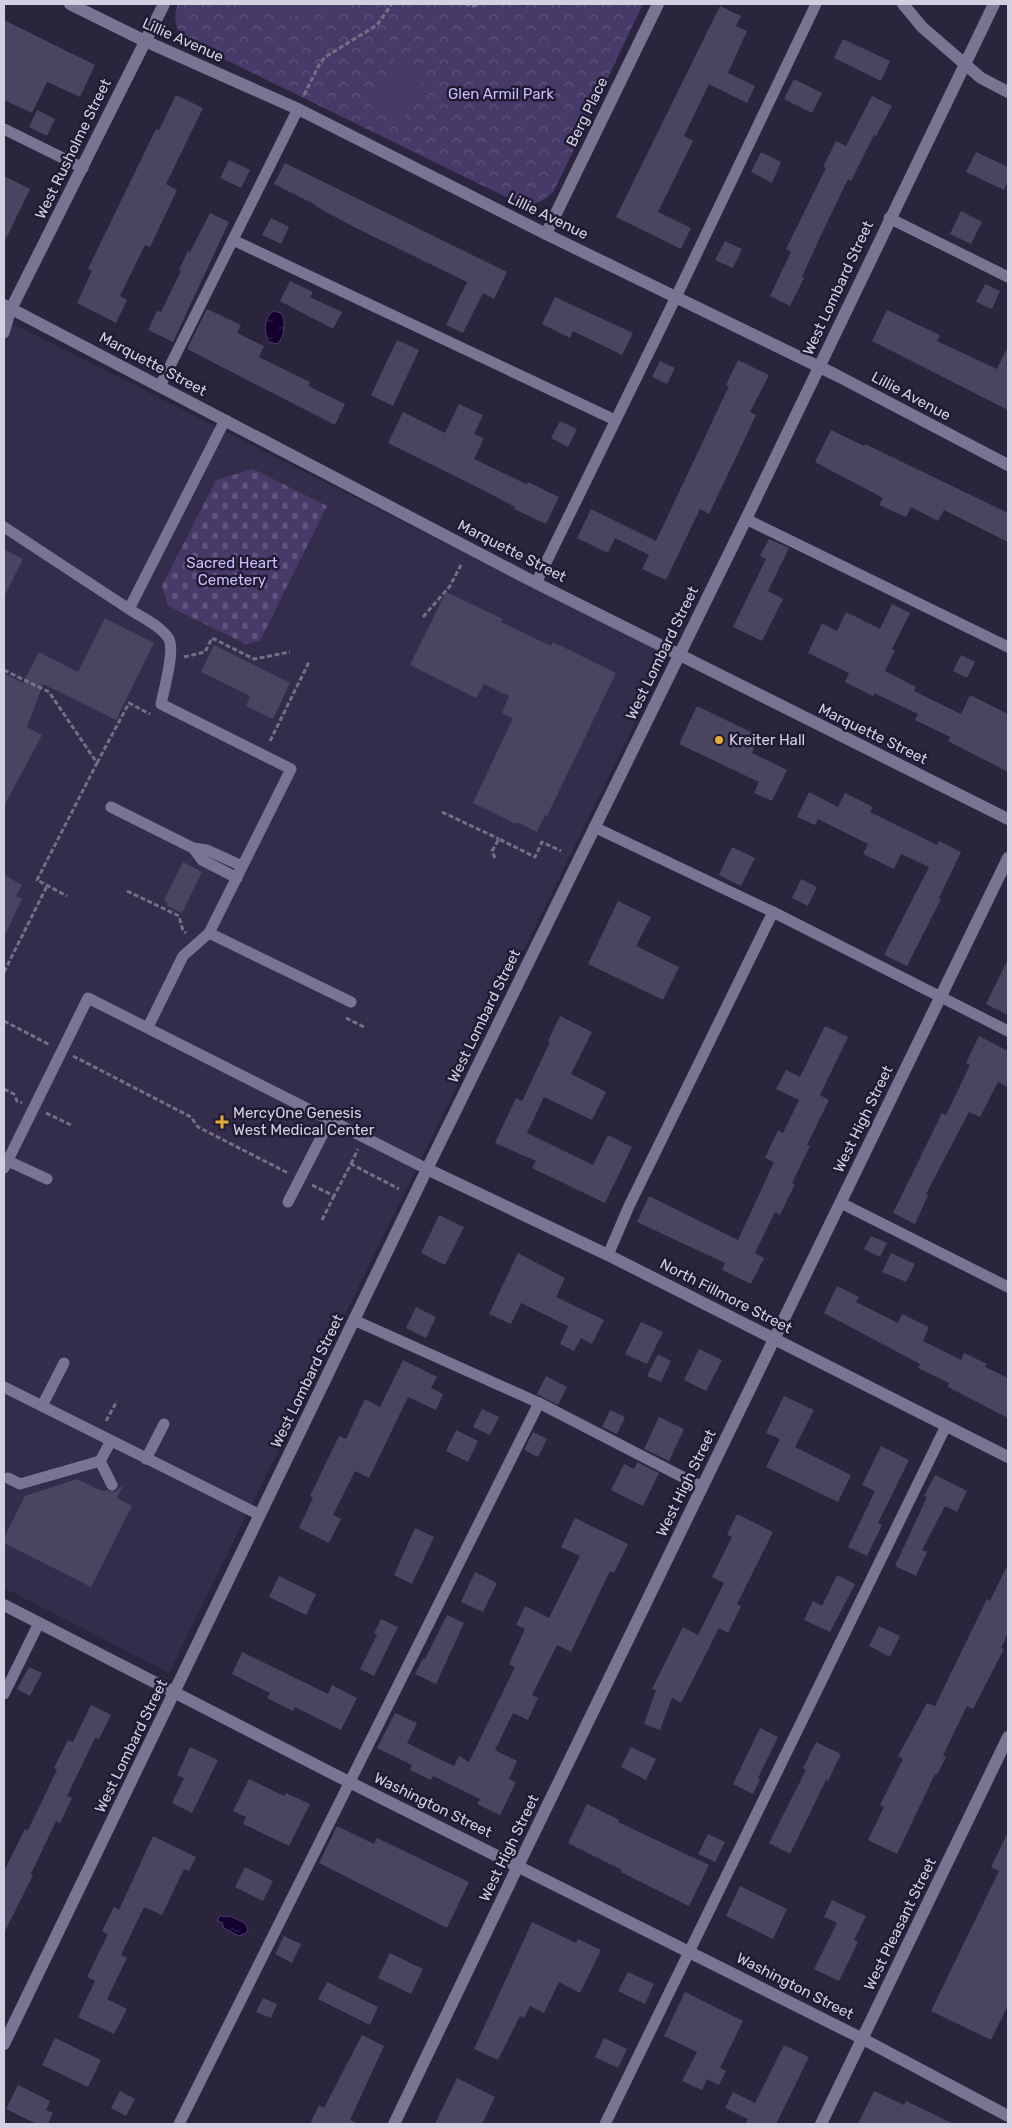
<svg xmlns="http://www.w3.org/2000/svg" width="1012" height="2128" viewBox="0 0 1012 2128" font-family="Rubik,sans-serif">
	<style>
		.built { fill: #342c4b }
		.forest { fill: url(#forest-crowns) }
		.cemetery { fill: url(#cemetery-stones) }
		.garden { fill: #463a69 }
		.water { fill: url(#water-ripples); stroke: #4c3e66 }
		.building { fill: #4a4460 }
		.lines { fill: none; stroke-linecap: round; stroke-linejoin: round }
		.path { stroke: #746f84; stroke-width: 3; stroke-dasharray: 5 2.5; stroke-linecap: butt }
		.service { stroke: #7a7392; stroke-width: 11 }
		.minor { stroke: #7a7392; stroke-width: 12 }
		.tertiary { stroke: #7a7392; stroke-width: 12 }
		.poi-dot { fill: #e2af34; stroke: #201a33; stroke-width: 2 }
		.labels { text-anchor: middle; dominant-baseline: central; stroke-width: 5; stroke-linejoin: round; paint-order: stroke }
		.street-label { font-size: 15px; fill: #d2cfe0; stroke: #201a33 }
		.park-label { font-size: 15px; fill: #cbbdfc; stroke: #201a33 }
		.poi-label { font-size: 15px; fill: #d2cfe0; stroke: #201a33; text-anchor: start }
	</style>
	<defs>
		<pattern id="forest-crowns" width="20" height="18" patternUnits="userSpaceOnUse" patternTransform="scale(1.25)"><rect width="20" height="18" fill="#463a69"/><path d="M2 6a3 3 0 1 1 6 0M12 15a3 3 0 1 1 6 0" fill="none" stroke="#60557e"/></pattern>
		<pattern id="cemetery-stones" width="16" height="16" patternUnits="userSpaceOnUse" patternTransform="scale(1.25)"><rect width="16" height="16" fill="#463a69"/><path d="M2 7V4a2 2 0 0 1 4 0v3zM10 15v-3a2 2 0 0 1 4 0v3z" fill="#60557e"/></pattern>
		<pattern id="water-ripples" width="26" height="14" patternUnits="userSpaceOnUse" patternTransform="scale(1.25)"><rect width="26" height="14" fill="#130031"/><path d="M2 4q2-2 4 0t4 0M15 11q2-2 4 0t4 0" fill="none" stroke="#34244f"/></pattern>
	</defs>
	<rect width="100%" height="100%" fill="#2a243d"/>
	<polygon class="built" points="4,319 668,656 169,1673 4,1588"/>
	<path class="forest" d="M 178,4 L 643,4 L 554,191 C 544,202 534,205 520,204 L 187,41 C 176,32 172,17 178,4 Z"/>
	<polygon class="cemetery" points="253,469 327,506 260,641 246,644 168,606 162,586 216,480"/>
	<g class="garden">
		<polygon points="245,4 350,4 336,14 277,17"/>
		<polygon points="395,57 427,72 403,122 371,107"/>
	</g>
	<g class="water">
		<path d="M 274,311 L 281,313 C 286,322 285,337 277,344 L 269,342 C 263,333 264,316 274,311 Z"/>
		<polygon points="220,1915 224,1917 230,1916 245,1923 248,1930 246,1933 239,1936 224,1928 222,1923 217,1921"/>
	</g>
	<g class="building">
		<polygon points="720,6 741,16 736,26 747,31 728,73 755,86 747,103 709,84 684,136 693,141 658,212 691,228 681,249 616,217"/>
		<polygon points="4,20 95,65 80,97 47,82 32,113 4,100"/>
		<polygon points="843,39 890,61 881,81 834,58"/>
		<polygon points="794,79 822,93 812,113 784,99"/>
		<polygon points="176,95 203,108 166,184 177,190 150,247 145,245 120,296 127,300 116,323 77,303 92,271 88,269 100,244 156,129 159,130"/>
		<polygon points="872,96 892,106 876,136 874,135 851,181 848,179 821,235 802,277 804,278 790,306 770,296 791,252 786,249 826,168 823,167 836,141 846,146"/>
		<polygon points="37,110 55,119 47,136 29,127"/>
		<polygon points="761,152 781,162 772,183 751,172"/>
		<polygon points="976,152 1008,167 1008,181 1004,190 966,172"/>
		<polygon points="229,160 250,170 241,188 220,178"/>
		<polygon points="285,163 507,272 494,299 483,293 463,333 446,325 467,282 354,227 315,206 316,205 274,184"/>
		<polygon points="4,176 30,189 4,243"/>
		<polygon points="961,211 982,222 971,244 950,234"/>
		<polygon points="210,213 229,222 173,342 148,330 157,311 161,312 181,271 179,270 188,251 190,252"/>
		<polygon points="271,218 289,227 281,244 262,235"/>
		<polygon points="725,241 742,249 733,268 715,260"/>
		<polygon points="290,281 313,292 310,297 342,312 333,329 280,301"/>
		<polygon points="985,284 1000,291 992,309 976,302"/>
		<polygon points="555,297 633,333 622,355 573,331 570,338 542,324"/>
		<polygon points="207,309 241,325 237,333 264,346 259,357 310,382 308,386 345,404 335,425 187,349"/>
		<polygon points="887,310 940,335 937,341 997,369 1008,346 1008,410 872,341"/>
		<polygon points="397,340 419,350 393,406 371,395"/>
		<polygon points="738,360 769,375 750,412 756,415 709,514 700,509 666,580 642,569 649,555 615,538 608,553 577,538 591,509 656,541 729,386 726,385"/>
		<polygon points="660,361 675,368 667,384 652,377"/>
		<polygon points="459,404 483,415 474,434 484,438 474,459 526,484 528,482 559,497 546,524 514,509 515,507 479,488 388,443 403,412 445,433"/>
		<polygon points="560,421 577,429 568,447 551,438"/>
		<polygon points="831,430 864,446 865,444 1008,513 1008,542 944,510 938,521 911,507 906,517 879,505 883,498 815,462"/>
		<polygon points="769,539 789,548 768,591 783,599 762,641 733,627 766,559 760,556"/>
		<polygon points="4,549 23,559 4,597"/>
		<polygon points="446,592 503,619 501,622 551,646 553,642 616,673 547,816 545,815 537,832 517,822 516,824 473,803 513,718 502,713 509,696 484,684 476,698 410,665"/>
		<polygon points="892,604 910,613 892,649 895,650 885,671 916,687 914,691 961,714 970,695 1008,714 1008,772 948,741 950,737 915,720 918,714 874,693 873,696 845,682 849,673 808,653 822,623 837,631 846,612 880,629"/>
		<polygon points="105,618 154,643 116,720 43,684 27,727 42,735 4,806 4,673 23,683 39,652 78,672"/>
		<polygon points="214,645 290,683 273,719 246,706 250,696 201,672"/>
		<polygon points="961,655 975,662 967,678 953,671"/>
		<polygon points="697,706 759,736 752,753 787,770 772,801 754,793 759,782 679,744"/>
		<polygon points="809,792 838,807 845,793 873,807 870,812 937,845 939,841 961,852 939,898 941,899 907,966 884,955 929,867 901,854 894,869 863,854 868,844 818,819 815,825 797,817"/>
		<polygon points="732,847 755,858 741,886 719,875"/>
		<polygon points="183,862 202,872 182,913 166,905 168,903 164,900"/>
		<polygon points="4,875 22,885 16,896 22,899 4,937"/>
		<polygon points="801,879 817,887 808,906 792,898"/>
		<polygon points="618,901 651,917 636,946 679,967 663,1000 588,964"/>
		<polygon points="1008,959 1008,1015 986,1004"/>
		<polygon points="560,1016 592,1032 571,1074 606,1092 592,1120 544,1097 527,1133 593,1165 608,1135 632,1147 605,1203 532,1168 536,1161 495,1143 516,1098 522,1101 550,1042 548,1041"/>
		<polygon points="825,1026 848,1037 820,1095 829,1100 807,1145 810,1146 792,1183 795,1184 780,1215 775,1212 755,1253 764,1258 751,1284 722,1270 725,1263 637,1222 649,1196 738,1240 774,1162 765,1158 778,1130 783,1133 799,1100 776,1089 786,1070 800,1077"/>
		<polygon points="979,1036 1008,1051 1008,1087 998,1082 980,1117 969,1112 926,1194 928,1195 915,1224 893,1213 942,1113 946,1115 970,1065 966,1063"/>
		<polygon points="439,1215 464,1227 445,1265 421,1253"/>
		<polygon points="871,1236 887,1243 880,1257 864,1249"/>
		<polygon points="518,1253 565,1278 556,1297 604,1320 592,1344 581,1338 574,1351 560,1344 568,1326 521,1303 511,1324 489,1314"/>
		<polygon points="891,1253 915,1264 906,1282 882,1272"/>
		<polygon points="837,1286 859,1297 856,1302 898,1323 902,1314 929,1327 923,1341 961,1360 964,1353 987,1364 985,1367 1008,1378 1008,1418 948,1387 949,1383 918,1368 920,1364 824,1313"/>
		<polygon points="416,1307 436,1317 426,1338 406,1328"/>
		<polygon points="641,1322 663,1332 647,1364 625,1354"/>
		<polygon points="699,1349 722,1360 706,1391 684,1380"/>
		<polygon points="658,1354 671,1361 661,1382 647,1376"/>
		<polygon points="403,1360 437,1377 431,1388 443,1394 436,1410 408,1397 369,1478 355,1471 333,1515 341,1519 329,1543 299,1528 313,1498 310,1496 339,1436 346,1439 365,1399 380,1407"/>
		<polygon points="546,1376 567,1387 558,1405 537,1394"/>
		<polygon points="784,1396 814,1410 795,1447 851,1475 838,1502 766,1467 780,1439 766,1433"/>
		<polygon points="482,1409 499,1417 490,1435 473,1427"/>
		<polygon points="610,1410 625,1417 617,1434 602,1427"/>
		<polygon points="659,1417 684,1429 669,1461 644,1449"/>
		<polygon points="456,1430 478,1441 468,1462 446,1451"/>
		<polygon points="533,1432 547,1439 538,1457 524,1450"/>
		<polygon points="881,1446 909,1460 878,1523 882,1525 867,1556 848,1547 875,1491 862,1485"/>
		<polygon points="637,1462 659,1473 643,1506 611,1490 624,1464 634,1469"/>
		<polygon points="935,1475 967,1491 957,1512 945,1506 922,1550 927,1552 916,1576 895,1566 927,1497 924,1496"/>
		<polygon points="77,1479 102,1491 107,1490 115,1492 123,1485 117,1498 132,1506 91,1587 4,1543 4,1538 25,1496"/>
		<polygon points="737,1514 773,1532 737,1604 741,1606 728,1633 719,1628 681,1703 672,1698 660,1730 644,1724 656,1690 652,1689 683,1627 698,1635 724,1583 712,1577 732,1537 727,1535"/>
		<polygon points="575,1518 628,1544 614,1573 610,1571 571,1652 557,1645 532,1695 538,1698 528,1720 513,1713 495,1750 517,1761 509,1779 516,1782 500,1815 477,1804 480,1799 433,1776 431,1780 410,1770 412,1765 377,1748 395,1713 417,1723 407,1743 454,1766 459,1756 469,1762 515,1667 509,1664 525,1629 516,1625 525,1606 549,1618 580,1556 561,1547"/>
		<polygon points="415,1528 434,1537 412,1584 394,1575"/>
		<polygon points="1008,1564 1008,1633 1001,1648 1004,1649 973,1709 967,1706 943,1755 946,1757 937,1775 935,1774 897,1854 868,1840 884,1807 880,1805 903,1759 898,1756 927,1703 935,1706 987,1599 990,1601"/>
		<polygon points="475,1572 497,1583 483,1612 461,1602"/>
		<polygon points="837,1575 855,1584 830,1632 804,1620 813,1601 822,1606"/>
		<polygon points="279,1576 316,1594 306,1615 269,1597"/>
		<polygon points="447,1615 464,1623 436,1684 415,1674 423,1658 425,1659"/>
		<polygon points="381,1619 398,1627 374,1676 360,1669 377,1635 374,1633"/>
		<polygon points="879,1626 900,1636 890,1657 869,1646"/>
		<polygon points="242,1652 328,1694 332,1685 357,1698 341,1730 295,1707 293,1711 267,1698 270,1693 232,1674"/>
		<polygon points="29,1667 42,1673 30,1696 17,1689"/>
		<polygon points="91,1705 111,1715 99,1739 95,1738 67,1796 72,1798 60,1823 56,1821 31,1874 33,1875 4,1933 4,1871 25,1829 28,1830 57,1770 54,1768 68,1740 73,1742"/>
		<polygon points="760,1728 778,1737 758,1778 760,1779 753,1794 733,1784"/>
		<polygon points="816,1742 841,1754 828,1781 826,1780 790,1854 769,1843 806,1770 803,1768"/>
		<polygon points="190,1747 218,1760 192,1813 172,1803 184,1778 177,1775"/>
		<polygon points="631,1747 656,1759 646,1780 621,1767"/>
		<polygon points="249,1779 284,1796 286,1793 310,1804 289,1846 243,1824 246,1817 233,1811"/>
		<polygon points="587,1804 619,1820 618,1822 709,1865 689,1906 621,1872 622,1870 568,1843"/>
		<polygon points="337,1826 374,1844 377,1838 469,1882 447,1928 319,1863"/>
		<polygon points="1008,1832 1008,2005 991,2040 931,2011 999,1871 991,1867"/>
		<polygon points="708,1834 725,1842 715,1862 698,1854"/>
		<polygon points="153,1836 196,1857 189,1871 184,1869 162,1915 144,1907 121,1955 127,1958 107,1999 127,2009 114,2034 78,2017 95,1981 87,1977 108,1934 102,1931 114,1907 119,1910"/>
		<polygon points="245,1867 273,1881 263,1901 235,1887"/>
		<polygon points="740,1886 787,1909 773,1939 726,1916"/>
		<polygon points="832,1900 866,1916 854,1940 858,1942 839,1981 814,1969 837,1923 824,1917"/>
		<polygon points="532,1922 576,1943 578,1939 601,1950 580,1993 559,1982 544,2013 530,2006 524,2018 520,2016 498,2060 474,2049"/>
		<polygon points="284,1936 301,1944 292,1963 275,1954"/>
		<polygon points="390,1953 423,1969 411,1994 378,1978"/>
		<polygon points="628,1972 654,1984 645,2004 618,1991"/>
		<polygon points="327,1982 378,2007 370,2025 318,1999"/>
		<polygon points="685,1992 743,2021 720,2068 726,2071 719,2085 707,2079 702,2090 682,2081 697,2052 664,2036"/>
		<polygon points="263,1998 277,2004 271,2018 256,2012"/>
		<polygon points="362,2035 384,2046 350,2120 359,2124 310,2124 319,2105 324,2108"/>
		<polygon points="55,2038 101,2060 88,2087 42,2065"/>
		<polygon points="604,2038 627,2049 618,2068 595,2057"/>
		<polygon points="784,2045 809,2057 776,2124 745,2124 748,2119 725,2108 733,2092 755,2103"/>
		<polygon points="457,2078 495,2097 482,2124 435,2124"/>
		<polygon points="18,2085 50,2101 46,2110 53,2113 48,2124 37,2124 6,2109"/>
		<polygon points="120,2091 135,2099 126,2116 111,2108"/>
		<polygon points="874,2091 904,2105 906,2101 954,2124 858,2124"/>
	</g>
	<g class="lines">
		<g class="path">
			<polyline points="465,4 473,6 479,4"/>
			<polyline points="304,95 319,65 325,57 377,25 392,4"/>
			<polyline points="423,617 450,586 461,565"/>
			<polyline points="184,657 205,652 212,638 254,659 290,652"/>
			<polyline points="4,670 49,692 97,763 37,880 67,896"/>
			<polyline points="270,741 309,662"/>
			<polyline points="97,763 129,703 150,714"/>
			<polyline points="442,812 499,839"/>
			<polyline points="495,858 492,851 499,839 535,857 542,842 561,851"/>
			<polyline points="127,891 179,916 183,931 186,933"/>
			<polyline points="4,972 47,886"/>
			<polyline points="346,1018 364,1027"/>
			<polyline points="4,1021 50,1045"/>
			<polyline points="73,1056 191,1117 198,1127 288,1173"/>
			<polyline points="4,1089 14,1094 17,1101 22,1103"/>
			<polyline points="46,1113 73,1126"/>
			<polyline points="351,1164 358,1149"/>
			<polyline points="312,1185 334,1196 351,1164 399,1189"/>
			<polyline points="322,1220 334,1196"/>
			<polyline points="106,1421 117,1401"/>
		</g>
		<g class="service">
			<polyline points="4,129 83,168"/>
			<polyline points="889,218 1008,277"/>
			<polyline points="233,240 615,420"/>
			<polyline points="4,333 11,309"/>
			<polyline points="160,386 298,109"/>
			<polyline points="746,519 1008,647"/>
			<polyline points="4,527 129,609 225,420"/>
			<polyline points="536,583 676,297 816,4"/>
			<path d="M 129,609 C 141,617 161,626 169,639 C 175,652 164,689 161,704 L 291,769 L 209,933 L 183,956 L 148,1027"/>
			<polyline points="111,807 193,848"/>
			<polyline points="594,827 773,912 1008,1031"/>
			<polyline points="237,878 202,860 193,848 207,850 242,866"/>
			<polyline points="209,933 351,1002"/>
			<polyline points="8,1161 47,1179"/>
			<polyline points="4,1168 88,998 427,1169"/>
			<polyline points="288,1202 330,1120"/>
			<polyline points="841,1203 1008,1287"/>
			<polyline points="608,1255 629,1206 773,912"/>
			<polyline points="354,1320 539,1403 702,1487"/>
			<polyline points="4,1387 260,1515"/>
			<polyline points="42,1406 64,1363"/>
			<polyline points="146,1459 164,1424"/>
			<polyline points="100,1461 112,1485"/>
			<polyline points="8,1478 20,1484 100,1461 111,1441"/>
			<polyline points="4,1694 39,1623"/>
			<polyline points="179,2124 539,1403"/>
			<polyline points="605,2124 946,1426"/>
		</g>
		<g class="minor">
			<polyline points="70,4 145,41 298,109 546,234 836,375 1008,465"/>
			<polyline points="903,4 922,27 981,78 1008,92"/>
			<polyline points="546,234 658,4"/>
			<polyline points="11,309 164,4"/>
			<polyline points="427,1169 608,1255 1008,1457"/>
			<polyline points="4,1605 349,1782 863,2039 1008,2116"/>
			<polyline points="394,2124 518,1866 1008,858"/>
			<polyline points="821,2124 1008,1737"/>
		</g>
		<g class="tertiary">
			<polyline points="4,305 536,583 1008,819"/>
			<polyline points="4,2044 427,1169 746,519 994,4"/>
		</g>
	</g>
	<g class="poi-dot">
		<circle cx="719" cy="740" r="5"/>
		<path d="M219.5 1114.5h5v5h5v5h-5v5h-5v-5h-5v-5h5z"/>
	</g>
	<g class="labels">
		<g class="street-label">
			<text transform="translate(183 40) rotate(24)">Lillie Avenue</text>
			<text transform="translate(587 112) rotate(-64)">Berg Place</text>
			<text transform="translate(73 149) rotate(-64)">West Rusholme Street</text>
			<text transform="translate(548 216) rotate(26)">Lillie Avenue</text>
			<text transform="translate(838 288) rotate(-65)">West Lombard Street</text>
			<text transform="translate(153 364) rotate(28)">Marquette Street</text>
			<text transform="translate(911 396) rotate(28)">Lillie Avenue</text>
			<text transform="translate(512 551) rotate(27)">Marquette Street</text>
			<text transform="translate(662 653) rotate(-64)">West Lombard Street</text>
			<text transform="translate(873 734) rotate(26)">Marquette Street</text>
			<text transform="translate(484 1016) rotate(-64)">West Lombard Street</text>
			<text transform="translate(863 1119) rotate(-64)">West High Street</text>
			<text transform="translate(726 1296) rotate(27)">North Fillmore Street</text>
			<text transform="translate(307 1381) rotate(-64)">West Lombard Street</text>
			<text transform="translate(686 1483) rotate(-64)">West High Street</text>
			<text transform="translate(131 1746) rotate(-64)">West Lombard Street</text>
			<text transform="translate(433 1805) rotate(26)">Washington Street</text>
			<text transform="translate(509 1848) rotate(-64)">West High Street</text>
			<text transform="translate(900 1924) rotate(-64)">West Pleasant Street</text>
			<text transform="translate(795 1986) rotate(27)">Washington Street</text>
		</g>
		<g class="park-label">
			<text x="501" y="94">Glen Armil Park</text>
			<text x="232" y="563">Sacred Heart<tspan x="232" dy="17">Cemetery</tspan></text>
		</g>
		<g class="poi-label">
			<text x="729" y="740">Kreiter Hall</text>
			<text x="233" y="1113">MercyOne Genesis<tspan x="233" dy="17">West Medical Center</tspan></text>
		</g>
	</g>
	<rect width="1012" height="2128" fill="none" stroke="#d2cfe0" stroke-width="10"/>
</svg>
